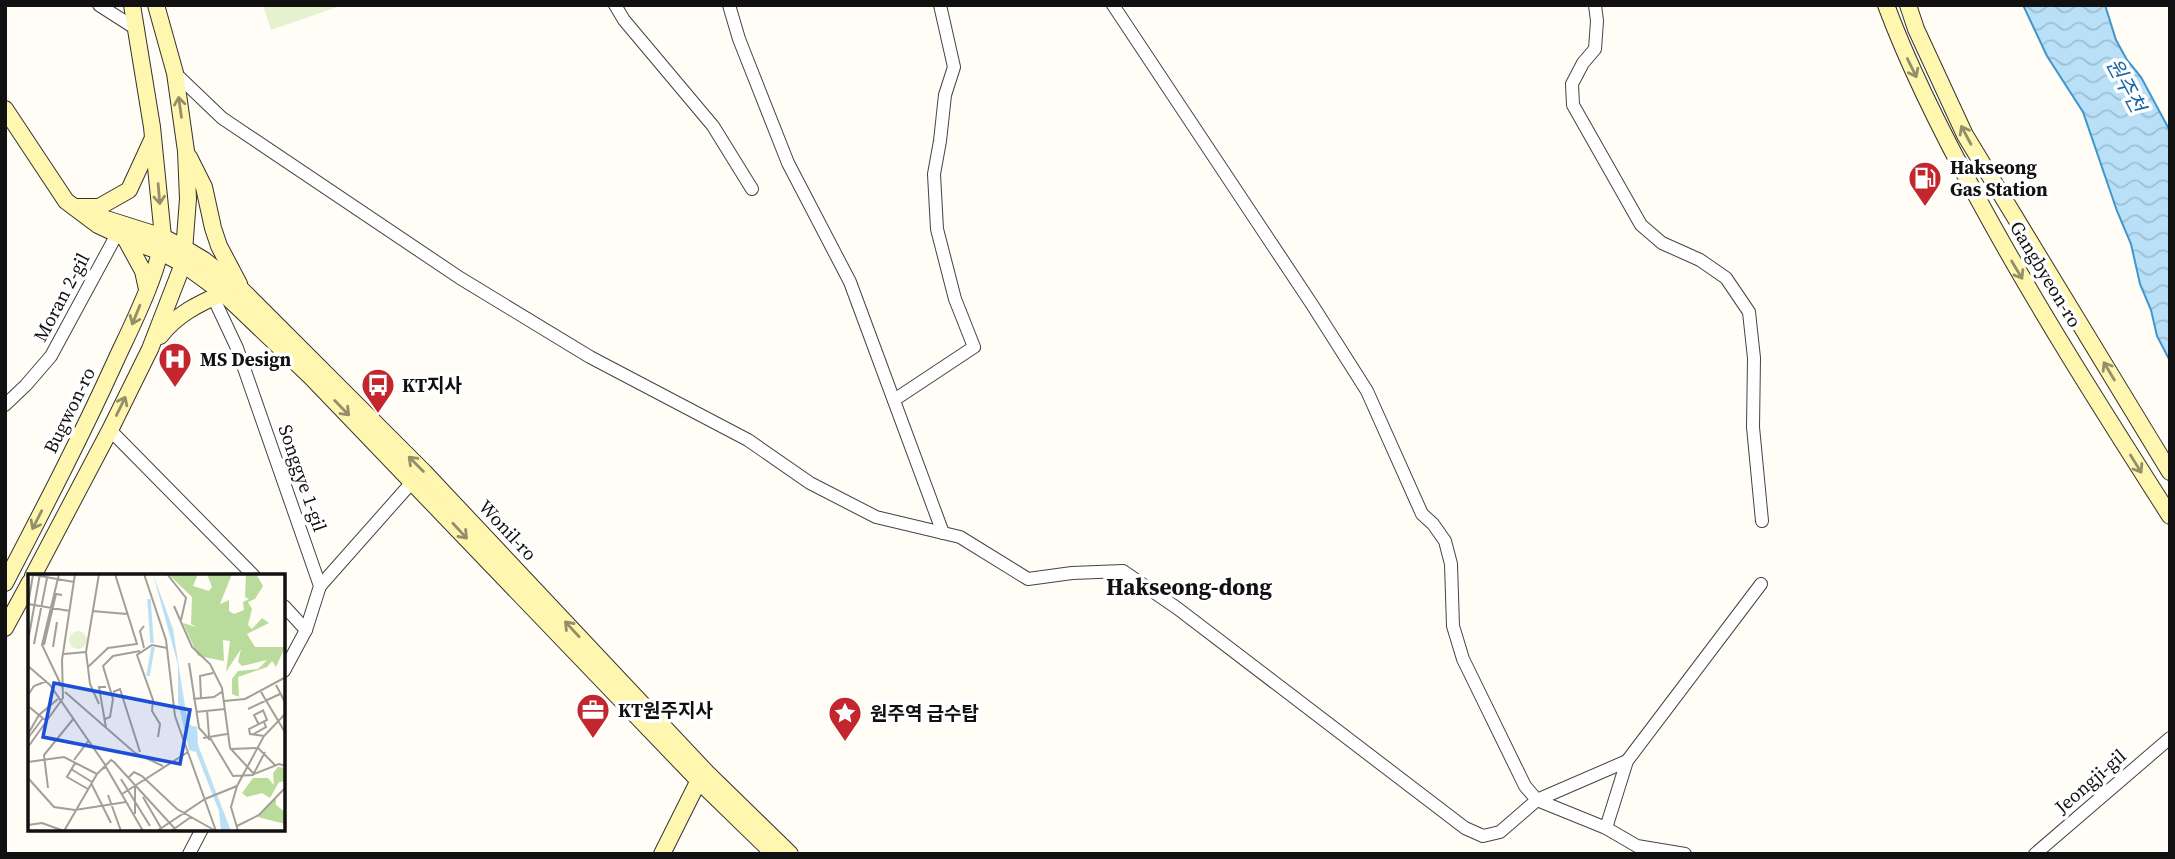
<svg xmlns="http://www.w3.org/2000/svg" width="2175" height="859" viewBox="0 0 2175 859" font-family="'Source Serif 4','Noto Sans KR',serif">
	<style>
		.pitch { fill: #e6f2cf }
		.water { fill: url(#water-waves); stroke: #3f96cf; stroke-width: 2 }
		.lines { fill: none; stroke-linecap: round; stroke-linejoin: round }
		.street-casing { stroke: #444; stroke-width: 14 }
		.secondary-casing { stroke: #333; stroke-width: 18 }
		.street { stroke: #fff; stroke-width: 12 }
		.secondary { stroke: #fff6b0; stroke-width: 16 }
		.oneway { stroke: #948f68 }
		.labels { text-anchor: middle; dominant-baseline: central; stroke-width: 7; stroke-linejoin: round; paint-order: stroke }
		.poi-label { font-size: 19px; font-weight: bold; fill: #111; stroke: #fff; text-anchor: start }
		.street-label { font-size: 19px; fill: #111; stroke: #fff }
		.water-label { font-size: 21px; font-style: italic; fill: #1768a6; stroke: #fff }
		.quarter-label { font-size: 23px; font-weight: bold; fill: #111; stroke: #fff }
		.inset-river { fill: none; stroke: #b9e0f7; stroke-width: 3.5 }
		.inset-road { fill: none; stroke: #a09f9a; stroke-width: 2 }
		.view { fill: #1d4ed8; fill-opacity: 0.15; stroke: #1d4ed8; stroke-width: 3.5 }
		.inset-edge { fill: none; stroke: #111; stroke-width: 3.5 }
	</style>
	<defs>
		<pattern id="water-waves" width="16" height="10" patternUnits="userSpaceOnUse" patternTransform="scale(1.75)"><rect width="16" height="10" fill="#b9e0f7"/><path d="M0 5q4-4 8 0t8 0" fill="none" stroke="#9ebfd3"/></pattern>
	</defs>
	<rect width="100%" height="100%" fill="#fffdf5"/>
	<polygon class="pitch" points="263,5 343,5 271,30"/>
	<polygon class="water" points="2023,5 2105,5 2116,40 2127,60 2141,77 2170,131 2170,361 2157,336 2151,310 2140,284 2131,244 2117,211 2083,112 2047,56"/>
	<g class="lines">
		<defs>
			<g id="street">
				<polyline points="99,5 138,30"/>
				<polyline points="615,5 624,20 713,126 752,189"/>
				<polyline points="729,5 739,39 788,163 850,282 943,533"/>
				<polyline points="1113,5 1313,306 1367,391 1422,514 1433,524 1445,541 1451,564 1453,626 1463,659 1525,786 1537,800 1606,828 1637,846 1685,854"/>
				<polyline points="1595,5 1597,21 1595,49 1583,63 1572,84 1573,105 1641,225 1662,243 1700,260 1726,278 1749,312 1754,358 1753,427 1762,521"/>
				<polyline points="175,73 222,118 460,278 590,357 748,440 810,483 876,517 960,537 1028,579 1072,573 1123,571 1177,608 1465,828 1483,836 1500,832 1537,800 1627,761"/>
				<polyline points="213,297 237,348 320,586 306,630 284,671"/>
				<polyline points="894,400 974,347 955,299 937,229 934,174 940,141 945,95 954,67 940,5"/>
				<polyline points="5,405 26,385 51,356 117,234"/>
				<polyline points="110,430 254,576"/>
				<polyline points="320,586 413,481"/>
				<polyline points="284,606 306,630"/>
				<polyline points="1606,828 1627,761 1761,584"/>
				<polyline points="189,854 202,829"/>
				<polyline points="2035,854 2170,738"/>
			</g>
			<g id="secondary">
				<path d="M 1886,5 C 1911,72 1943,135 1977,197 C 2036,306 2103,411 2170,516"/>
				<polyline points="1908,5 1916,29 1965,135 2170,472"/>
				<polyline points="5,109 66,201 98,225 134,242 161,252 183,264 223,293 311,377 699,781 774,854"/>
				<polyline points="189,157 204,187 213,228 219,246 239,284"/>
				<polyline points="76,207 99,207 129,190 152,140"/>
				<polyline points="103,218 163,237 184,248 204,260 242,290 424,472 707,773 790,854"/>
				<polyline points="125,238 143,271 147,289"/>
				<path d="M 160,336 C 177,314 198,304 223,293"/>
				<polyline points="33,576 110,430 150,349 183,264 188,199 186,151 175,73 156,5"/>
				<path d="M 5,583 C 43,510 81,437 115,362 C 132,325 157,277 163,237 L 152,127 L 132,5"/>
				<polyline points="5,628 30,582"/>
				<polyline points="662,854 696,786 704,776"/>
			</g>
		</defs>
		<use href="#street" class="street-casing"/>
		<use href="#secondary" class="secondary-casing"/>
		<use href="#street" class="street"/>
		<use href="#secondary" class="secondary"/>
	</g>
	<defs><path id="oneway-shaft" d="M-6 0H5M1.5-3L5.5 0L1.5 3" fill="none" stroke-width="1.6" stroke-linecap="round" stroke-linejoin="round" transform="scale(1.75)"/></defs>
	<g class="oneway">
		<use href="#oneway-shaft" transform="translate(1912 68) rotate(64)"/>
		<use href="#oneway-shaft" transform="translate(180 107) rotate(-98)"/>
		<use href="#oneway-shaft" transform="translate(1966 135) rotate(-118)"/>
		<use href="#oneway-shaft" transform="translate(159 194) rotate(85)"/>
		<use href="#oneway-shaft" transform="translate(2017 270) rotate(59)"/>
		<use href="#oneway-shaft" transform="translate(136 315) rotate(112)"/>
		<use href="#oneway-shaft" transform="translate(2109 371) rotate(-121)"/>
		<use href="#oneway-shaft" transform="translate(121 406) rotate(-64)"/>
		<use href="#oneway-shaft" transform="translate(342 408) rotate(46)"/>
		<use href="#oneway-shaft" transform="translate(416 464) rotate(-135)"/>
		<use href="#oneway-shaft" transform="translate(2136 464) rotate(58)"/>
		<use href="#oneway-shaft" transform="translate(37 520) rotate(117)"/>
		<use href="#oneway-shaft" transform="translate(460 531) rotate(47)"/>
		<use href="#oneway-shaft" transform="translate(572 629) rotate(-133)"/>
	</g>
	<defs>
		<symbol id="fuel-pin" viewBox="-11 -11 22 30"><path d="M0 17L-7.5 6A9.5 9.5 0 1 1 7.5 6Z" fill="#c4262e" stroke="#fff"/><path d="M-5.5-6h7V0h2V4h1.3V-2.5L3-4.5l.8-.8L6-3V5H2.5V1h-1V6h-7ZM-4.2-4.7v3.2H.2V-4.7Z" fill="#fff"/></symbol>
		<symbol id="hospital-pin" viewBox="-11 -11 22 30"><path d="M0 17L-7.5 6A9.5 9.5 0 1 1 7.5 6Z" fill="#c4262e" stroke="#fff"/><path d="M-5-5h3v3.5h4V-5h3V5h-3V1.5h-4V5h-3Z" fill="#fff"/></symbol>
		<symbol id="bus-pin" viewBox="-11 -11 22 30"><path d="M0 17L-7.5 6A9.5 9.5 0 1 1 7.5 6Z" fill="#c4262e" stroke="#fff"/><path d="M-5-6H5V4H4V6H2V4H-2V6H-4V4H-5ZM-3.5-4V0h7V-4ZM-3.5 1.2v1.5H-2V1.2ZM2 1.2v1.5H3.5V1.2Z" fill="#fff"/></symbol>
		<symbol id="office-pin" viewBox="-11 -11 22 30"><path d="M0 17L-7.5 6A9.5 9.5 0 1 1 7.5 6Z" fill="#c4262e" stroke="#fff"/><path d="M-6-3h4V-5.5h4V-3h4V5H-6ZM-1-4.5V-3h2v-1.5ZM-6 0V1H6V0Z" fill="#fff"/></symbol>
		<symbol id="sight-pin" viewBox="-11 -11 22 30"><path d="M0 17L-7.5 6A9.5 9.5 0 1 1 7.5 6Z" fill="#c4262e" stroke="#fff"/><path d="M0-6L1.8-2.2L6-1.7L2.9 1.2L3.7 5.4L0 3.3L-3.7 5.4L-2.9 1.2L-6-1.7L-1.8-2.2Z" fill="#fff"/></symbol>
	</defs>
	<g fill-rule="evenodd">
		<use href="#fuel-pin" x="1906" y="159" width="38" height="52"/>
		<use href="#hospital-pin" x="156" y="340" width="38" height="52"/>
		<use href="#bus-pin" x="359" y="366" width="38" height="52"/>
		<use href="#office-pin" x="574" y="691" width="38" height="52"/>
		<use href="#sight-pin" x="826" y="694" width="38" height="52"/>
	</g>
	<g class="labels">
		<g class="poi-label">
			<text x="1950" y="167">Hakseong<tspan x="1950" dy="22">Gas Station</tspan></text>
			<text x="200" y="359">MS Design</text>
			<text x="402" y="385">KT지사</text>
			<text x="618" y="710">KT원주지사</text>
			<text x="870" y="713">원주역 급수탑</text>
		</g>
		<g class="street-label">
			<text transform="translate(2046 274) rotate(59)">Gangbyeon-ro</text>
			<text transform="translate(61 297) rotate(-62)">Moran 2-gil</text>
			<text transform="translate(69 410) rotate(-64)">Bugwon-ro</text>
			<text transform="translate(303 478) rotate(71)">Songgye 1-gil</text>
			<text transform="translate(508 530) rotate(47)">Wonil-ro</text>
			<text transform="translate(2090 781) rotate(-41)">Jeongji-gil</text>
		</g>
		<g class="water-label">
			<text transform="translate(2126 85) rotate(62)">원주천</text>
		</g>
		<g class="quarter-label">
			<text x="1189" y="587">Hakseong-dong</text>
		</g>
	</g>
	<g transform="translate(28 574)">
		<rect width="257" height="257" fill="#fffdf5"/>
		<path d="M 140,0 L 170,0 L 165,12 L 181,17 L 184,13 L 179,0 L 204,0 L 192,30 L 201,26 L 201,37 L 206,40 L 216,36 L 215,28 L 221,25 L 217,23 L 218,1 L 228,0 L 235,12 L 227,25 L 220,28 L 224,35 L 220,51 L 224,55 L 234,44 L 241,49 L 219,60 L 227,73 L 257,73 L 248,93 L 244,87 L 239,93 L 210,103 L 211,123 L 204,120 L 204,105 L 210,97 L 230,95 L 239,86 L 214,92 L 210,88 L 213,75 L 198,98 L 202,67 L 195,66 L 196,87 L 170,82 L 155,49 L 168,53 L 163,50 L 164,23 ZM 250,193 L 257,194 L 257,207 L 251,208 L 242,224 L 234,219 L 219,223 L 214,219 L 225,204 L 240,204 L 246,211 L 245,199 ZM 248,224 L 248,231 L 257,238 L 257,250 L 230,243 Z" fill="#b9dc9c"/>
		<path d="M41 66a9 9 0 1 1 18 0a9 9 0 1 1-18 0Z" fill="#e6f2cf"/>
		<path d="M 125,0 L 145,55 L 158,139 L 162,151 L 169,153 L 170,171 L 203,257 L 193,257 L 191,237 L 175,196 L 168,178 L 161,176 L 150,128 L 150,91 Z" fill="#b9e0f7"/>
		<path class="inset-river" d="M 121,25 L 124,69M 120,102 L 125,73"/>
		<path class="inset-road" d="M 1,0 L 46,8M 31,0 L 14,71 L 34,113M 116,0 L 138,66 L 147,142 L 188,257M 139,0 L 158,24 L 153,46M 0,30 L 42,37M 0,30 L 5,1M 146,32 L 164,73 L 182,90 L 194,114 L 202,174 L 226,200 L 251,190 L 258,192M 64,37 L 99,40M 0,67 L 12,0M 6,70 L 19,4M 16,71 L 28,20 L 34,21M 25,73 L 29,48M 116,74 L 112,57 L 116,52M 36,80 L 58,78M 161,89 L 171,154 L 182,166M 0,92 L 22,111 L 78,192M 60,93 L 80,74 L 109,70 L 87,0M 248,111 L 258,130M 37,118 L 107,179 L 135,192M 85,118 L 92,115 L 112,178M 233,118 L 258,160M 0,121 L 6,112 L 19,107M 173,124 L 172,102 L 185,99M 165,125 L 186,123 L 195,117M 196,127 L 217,125 L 258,103M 71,130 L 62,110 L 58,78 L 71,0M 0,132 L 17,146M 220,135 L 252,120M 179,136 L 181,162 L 205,202 L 225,201 L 237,178M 235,136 L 239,146 L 221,155 L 222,160 L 236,162M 168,138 L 197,135M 77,145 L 82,143 L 85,125 L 75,92 L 85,82 L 112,77M 231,151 L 226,141 L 236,136M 78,154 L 71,113 L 78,113M 0,160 L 11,141 L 30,125M 224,161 L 238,153 L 236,148M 130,163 L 132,150 L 124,137 L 125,126 L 109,81 L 124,71 L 139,74M 0,164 L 15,144M 175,164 L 199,160M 0,173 L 35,124 L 34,86 L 47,0M 203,175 L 230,174 L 247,191M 46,186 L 61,166M 0,188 L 36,183 L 69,200 L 83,186 L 86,188M 86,188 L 149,257M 47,189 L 39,203 L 60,215M 43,195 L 64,208M 75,195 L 78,193 L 115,257M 0,204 L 26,233 L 47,236 L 98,228M 100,204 L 106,198 L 114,202 L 149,235 L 186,256M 93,205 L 122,252M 63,209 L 83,249M 20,214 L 16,181 L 46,144M 94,220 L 160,178M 80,221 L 93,257M 115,223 L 133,254M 107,240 L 107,213M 0,251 L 14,249 L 36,257M 209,252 L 231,241 L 258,213M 36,257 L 69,200M 129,257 L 177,225 L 209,212M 143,257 L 163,243M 210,257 L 203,233 L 209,212 L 236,162 L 258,139"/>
		<path class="view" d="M 26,109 L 162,136 L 152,190 L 15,163 Z"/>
		<rect width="257" height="257" class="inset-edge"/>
	</g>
	<rect width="2175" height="859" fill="none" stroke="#111111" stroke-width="14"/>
</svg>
